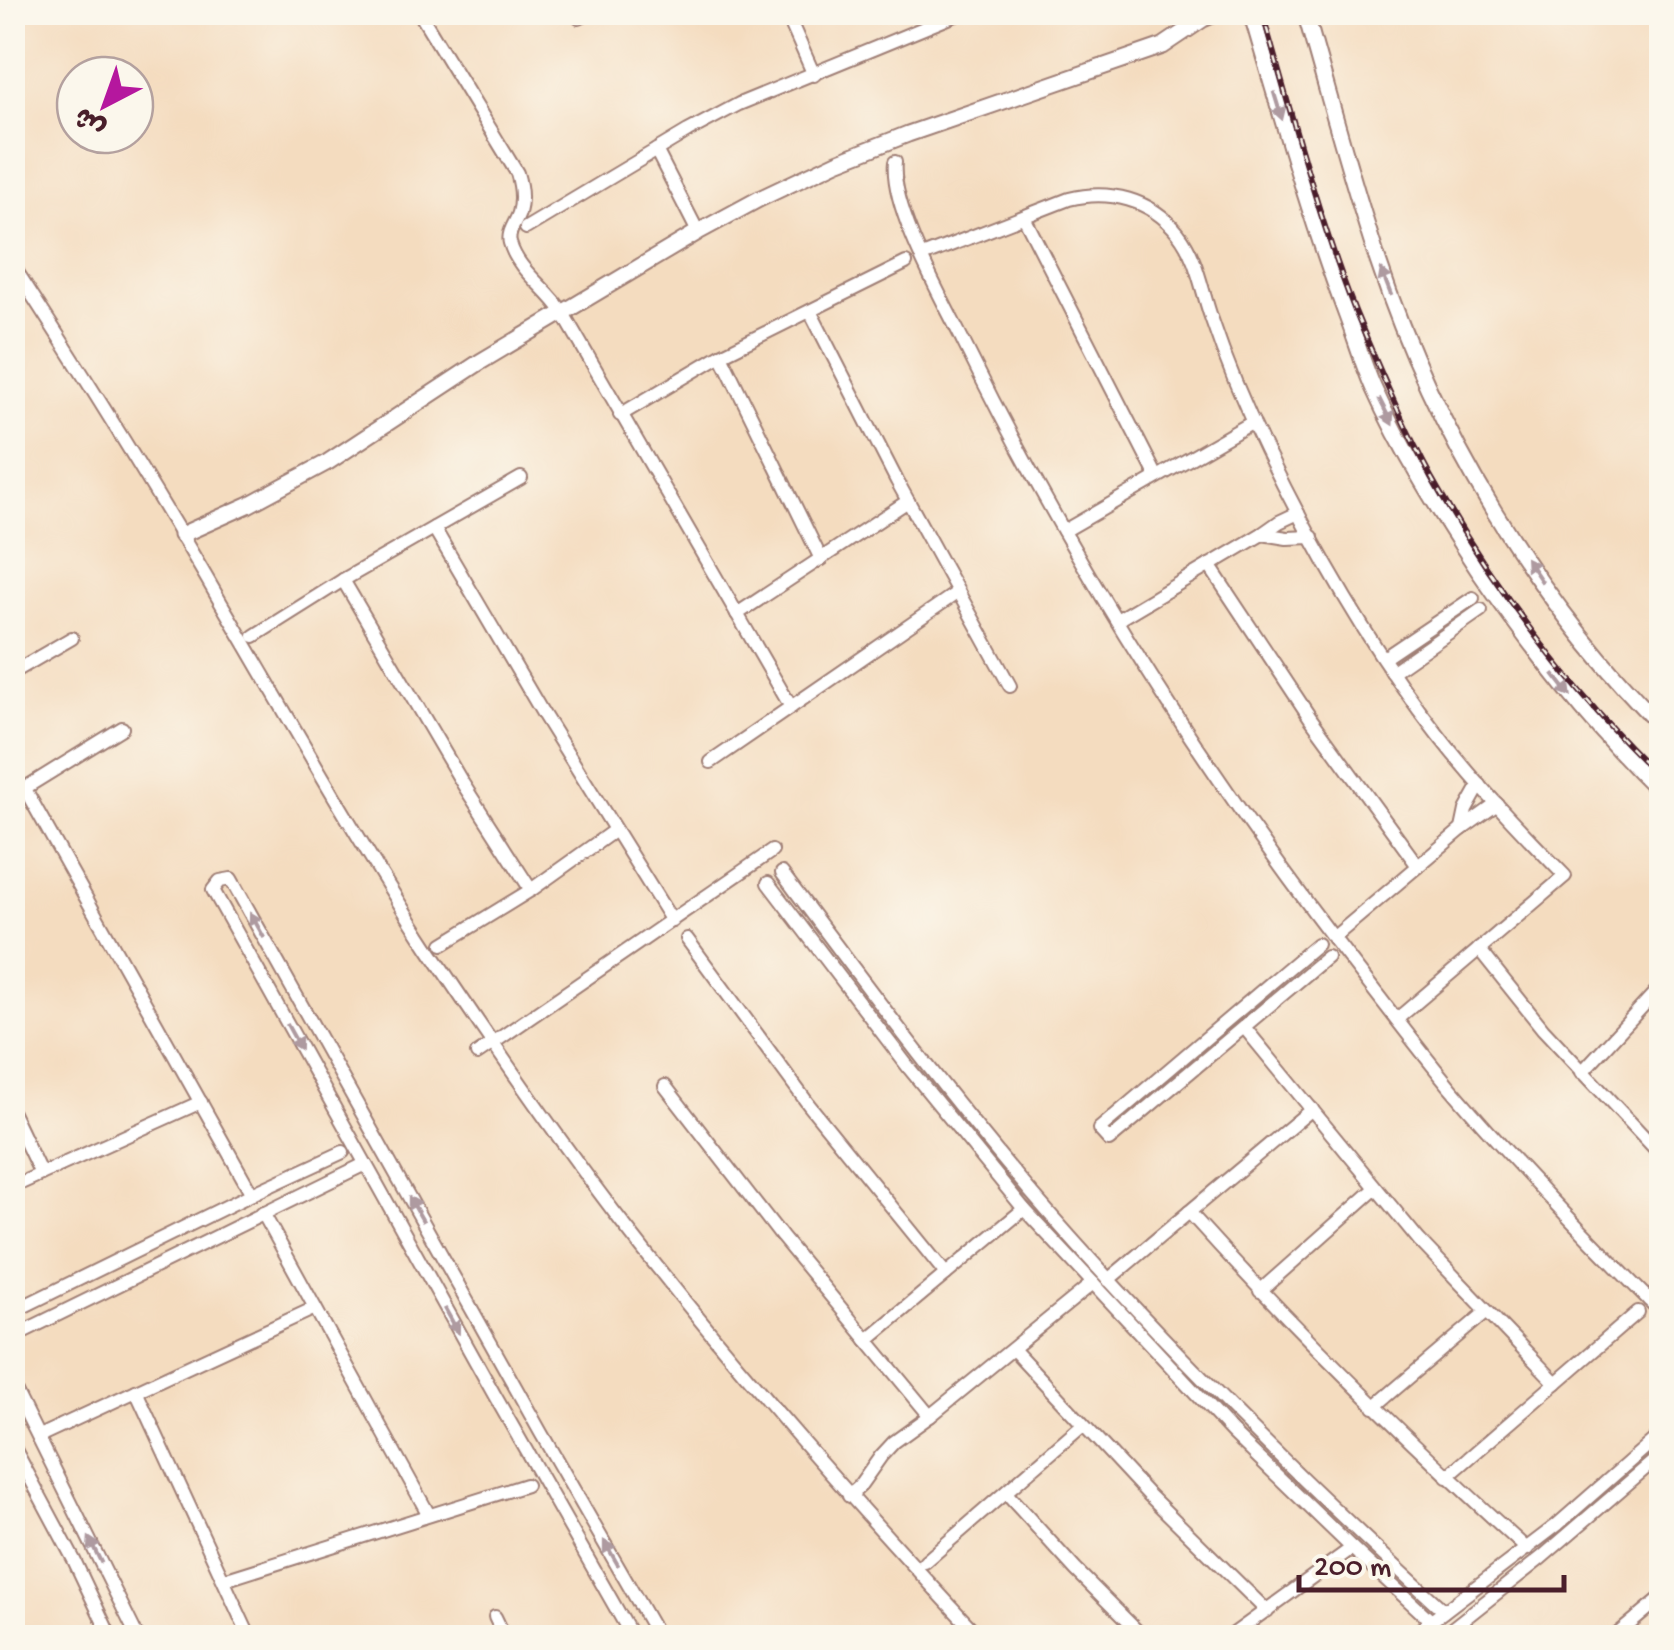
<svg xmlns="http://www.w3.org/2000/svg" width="1674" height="1650" viewBox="0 0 1674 1650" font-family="'Gochi Hand','Playpen Sans Arabic',sans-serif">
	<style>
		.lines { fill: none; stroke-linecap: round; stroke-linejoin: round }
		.minor-casing { stroke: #9f7e75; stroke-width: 16 }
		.major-casing { stroke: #9f7e75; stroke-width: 19 }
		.minor { stroke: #fff; stroke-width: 12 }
		.major { stroke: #fff; stroke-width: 15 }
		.rail-casing { stroke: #4a1f2b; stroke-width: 6 }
		.rail { stroke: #fbf7ec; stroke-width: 2.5; stroke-dasharray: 8; stroke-linecap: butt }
		.oneway { fill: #ae9aa0 }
	</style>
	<rect width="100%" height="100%" fill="#fbf7ec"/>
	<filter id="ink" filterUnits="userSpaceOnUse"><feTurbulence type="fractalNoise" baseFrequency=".01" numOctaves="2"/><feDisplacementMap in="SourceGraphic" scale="20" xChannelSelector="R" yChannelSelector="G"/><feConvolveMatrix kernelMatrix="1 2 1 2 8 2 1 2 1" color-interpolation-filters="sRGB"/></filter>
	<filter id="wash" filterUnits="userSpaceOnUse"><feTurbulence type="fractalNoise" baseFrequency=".0048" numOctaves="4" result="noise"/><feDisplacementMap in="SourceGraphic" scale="40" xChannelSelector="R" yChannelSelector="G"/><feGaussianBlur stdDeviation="2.25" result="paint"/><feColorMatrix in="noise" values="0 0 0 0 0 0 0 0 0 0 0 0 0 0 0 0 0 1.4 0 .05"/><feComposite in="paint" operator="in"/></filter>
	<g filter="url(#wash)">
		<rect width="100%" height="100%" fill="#f4dcbf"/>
	</g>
	<g filter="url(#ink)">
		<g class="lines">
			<defs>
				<g id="minor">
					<path d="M 419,12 L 517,173 C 521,186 523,199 519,213 C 516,223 507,232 510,243 C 518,272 549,289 563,313 L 791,707"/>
					<polyline points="786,12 814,75"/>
					<polyline points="579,18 592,12"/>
					<polyline points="656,150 698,232"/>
					<path d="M 895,162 C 890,208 943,300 964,343 C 1075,569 1211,782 1366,980 C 1394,1016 1421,1052 1450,1087 C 1517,1166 1589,1240 1662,1313"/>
					<polyline points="1024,217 1157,477"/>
					<polyline points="526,228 688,131 739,104 963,12"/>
					<path d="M 922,256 L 1069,199 C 1109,189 1151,199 1178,233 C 1197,257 1201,288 1211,317 C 1226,362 1245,407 1266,450 C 1314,549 1370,648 1438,735 C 1477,785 1521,831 1565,876 L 1397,1019"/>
					<path d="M 12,264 C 84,375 155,488 221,603 C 290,720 356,838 430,951 C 491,1042 554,1134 621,1221 C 733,1366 855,1503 980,1638"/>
					<polyline points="810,311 897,481 1010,686"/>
					<polyline points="721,355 821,559"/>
					<polyline points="620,415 721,355 906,263"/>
					<polyline points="434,528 542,712 672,921"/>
					<polyline points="1064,531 1253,422"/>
					<polyline points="1262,534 1287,538 1312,537"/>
					<polyline points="1209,565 1311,719 1418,866"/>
					<polyline points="343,580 463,784 531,890"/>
					<polyline points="737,614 908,501"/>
					<polyline points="1117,620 1262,534 1279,522 1298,513"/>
					<polyline points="254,636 343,580 521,478"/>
					<polyline points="1384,658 1473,598"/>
					<polyline points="1392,672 1481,610"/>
					<polyline points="12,673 72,638"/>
					<polyline points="711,762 958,592"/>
					<polyline points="25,789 252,1194"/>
					<polyline points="12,796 122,728"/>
					<polyline points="1462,829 1466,810 1480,785"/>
					<path d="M 782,873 C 862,980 942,1088 1029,1190 C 1158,1340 1298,1478 1444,1611"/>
					<polyline points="768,883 909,1068 1024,1209 1232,1432 1352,1548 1431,1621"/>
					<polyline points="1333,938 1462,829 1497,804"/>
					<polyline points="687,939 809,1105 946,1274"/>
					<polyline points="443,944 531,890 615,830"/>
					<polyline points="1317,944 1099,1129 1109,1140 1327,957"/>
					<polyline points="1479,949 1543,1029 1662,1156"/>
					<polyline points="1244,1027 1419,1240 1556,1383"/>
					<polyline points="477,1054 772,851"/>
					<polyline points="1582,1072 1662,985"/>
					<polyline points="665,1086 782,1237 930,1416"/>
					<polyline points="12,1113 41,1174"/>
					<polyline points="12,1187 201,1102"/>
					<path d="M 1189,1212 C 1296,1331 1409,1442 1527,1549"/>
					<polyline points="263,1213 429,1515"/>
					<polyline points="1108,1280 1312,1109"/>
					<polyline points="1260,1291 1376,1188"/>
					<polyline points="1649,1300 1662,1286"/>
					<polyline points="12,1312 252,1194 343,1152"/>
					<polyline points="12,1337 365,1164"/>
					<polyline points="867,1340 1024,1209"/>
					<polyline points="1013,1349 1149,1495 1267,1611"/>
					<polyline points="12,1384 138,1638"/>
					<polyline points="136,1391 250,1638"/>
					<polyline points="1374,1407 1486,1312"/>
					<polyline points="39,1436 315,1308"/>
					<polyline points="12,1444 74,1560 111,1638"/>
					<polyline points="1447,1477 1638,1312"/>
					<polyline points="1006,1493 1076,1570 1144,1638"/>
					<polyline points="849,1496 859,1487 881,1456 894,1442 930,1416 1093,1283"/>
					<polyline points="925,1562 1082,1426"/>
					<polyline points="224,1580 526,1485"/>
					<polyline points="495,1617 505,1638"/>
					<polyline points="633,1638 495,1396 213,890 220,881 231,879 541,1433 659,1638"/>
					<polyline points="1228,1638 1352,1548"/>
					<polyline points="1409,1638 1557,1525 1662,1433"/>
					<polyline points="1440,1638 1541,1558 1662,1454"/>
					<polyline points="1613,1638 1662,1597"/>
				</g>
				<g id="major">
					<path d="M 1251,12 C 1281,114 1310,217 1347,316 C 1356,340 1363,364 1373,387 C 1402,452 1440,512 1479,571 C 1534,651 1592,726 1662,794"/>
					<path d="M 1305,12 C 1329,95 1351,179 1378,261 C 1435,433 1534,598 1662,727"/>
					<polyline points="181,535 248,505 328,462 480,362 698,232 759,199 837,162 908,134 1163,46 1203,19 1219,12"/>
				</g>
			</defs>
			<use href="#minor" class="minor-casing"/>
			<use href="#major" class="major-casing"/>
			<use href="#minor" class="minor"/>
			<use href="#major" class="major"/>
			<defs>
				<path id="rail" d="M 1262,12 C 1291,112 1317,214 1355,311 C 1378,367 1402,423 1431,477 C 1489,581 1575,697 1662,779"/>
			</defs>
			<use href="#rail" class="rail-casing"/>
			<use href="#rail" class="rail"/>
		</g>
		<defs><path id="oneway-solid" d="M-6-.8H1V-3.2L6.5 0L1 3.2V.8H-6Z" transform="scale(2.5)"/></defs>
		<g class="oneway">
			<use href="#oneway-solid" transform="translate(1278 106) rotate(73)"/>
			<use href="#oneway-solid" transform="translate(1386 282) rotate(-111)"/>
			<use href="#oneway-solid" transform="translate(1386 412) rotate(63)"/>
			<use href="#oneway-solid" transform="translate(1534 570) rotate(-124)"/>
			<use href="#oneway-solid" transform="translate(1562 685) rotate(52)"/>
			<use href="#oneway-solid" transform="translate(257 925) rotate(-119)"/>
			<use href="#oneway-solid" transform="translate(294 1037) rotate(61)"/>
			<use href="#oneway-solid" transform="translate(416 1209) rotate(-120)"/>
			<use href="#oneway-solid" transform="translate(452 1321) rotate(61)"/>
			<use href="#oneway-solid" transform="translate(95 1550) rotate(-116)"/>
			<use href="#oneway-solid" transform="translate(611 1553) rotate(-120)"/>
		</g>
	</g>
	<rect width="1674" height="1650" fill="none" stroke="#fbf7ec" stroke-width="50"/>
	<g transform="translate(105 105) rotate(221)"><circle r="48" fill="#fbf7ec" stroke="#b4a19f" stroke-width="2.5"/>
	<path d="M0-8L18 38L0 25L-18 38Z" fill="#b5179e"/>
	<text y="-15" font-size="28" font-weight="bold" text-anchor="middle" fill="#4a1f2b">ش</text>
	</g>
	<path d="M1299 1575v15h265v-15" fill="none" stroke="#4a1f2b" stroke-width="5"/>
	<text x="1314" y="1575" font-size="30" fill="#4a1f2b" stroke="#fbf7ec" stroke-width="8" paint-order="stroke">200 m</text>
</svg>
